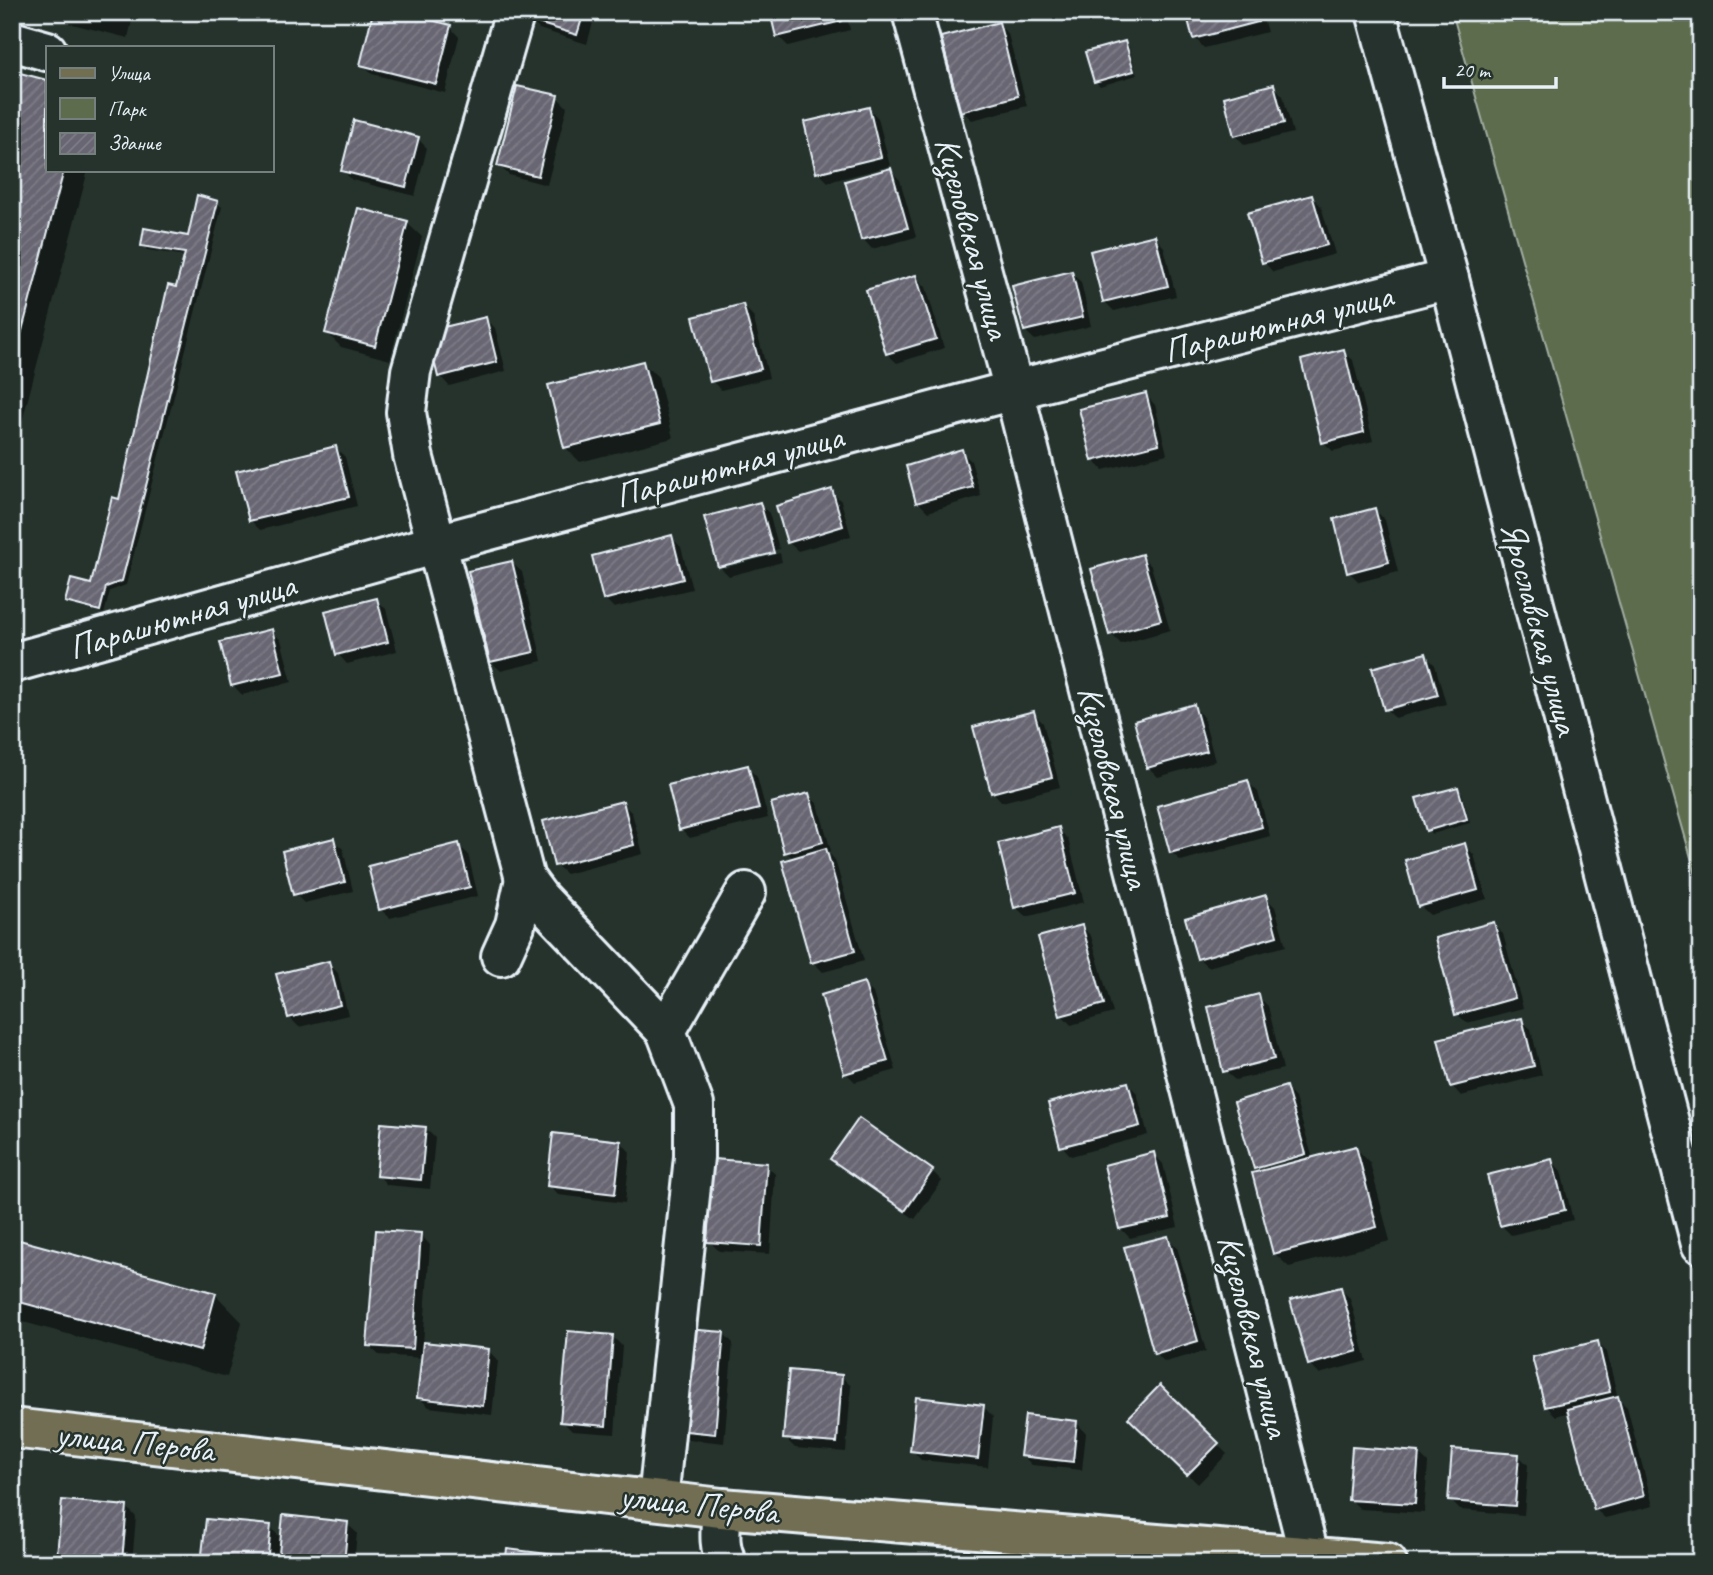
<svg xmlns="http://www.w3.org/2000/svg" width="1713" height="1575" viewBox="0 0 1713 1575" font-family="Caveat,sans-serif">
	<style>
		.park { fill: #5d6c4d; stroke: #a2aea2; stroke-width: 2 }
		.shadow { fill: #0007 }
		.building { fill: url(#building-hatch); stroke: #e8f1f8; stroke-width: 2 }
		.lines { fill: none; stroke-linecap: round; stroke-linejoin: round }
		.minor-casing { stroke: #e8f1f8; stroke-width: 44 }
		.major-casing { stroke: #e8f1f8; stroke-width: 44 }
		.minor { stroke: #26332d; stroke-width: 38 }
		.major { stroke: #726e52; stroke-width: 38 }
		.labels { text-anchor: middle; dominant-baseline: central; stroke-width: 5; stroke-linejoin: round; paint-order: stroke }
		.street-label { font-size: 35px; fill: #e8f1f8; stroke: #26332d }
	</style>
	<defs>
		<pattern id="building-hatch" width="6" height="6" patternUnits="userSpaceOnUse" patternTransform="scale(1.75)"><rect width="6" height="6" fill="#686672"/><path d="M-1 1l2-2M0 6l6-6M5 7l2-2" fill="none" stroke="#7e7c87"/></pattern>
	</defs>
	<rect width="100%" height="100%" fill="#26332d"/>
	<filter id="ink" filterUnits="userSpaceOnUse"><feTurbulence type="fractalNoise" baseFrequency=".0143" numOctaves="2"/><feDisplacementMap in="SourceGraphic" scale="14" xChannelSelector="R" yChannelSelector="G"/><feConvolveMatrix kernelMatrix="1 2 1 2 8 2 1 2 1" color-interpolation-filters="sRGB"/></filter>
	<g filter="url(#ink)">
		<polygon class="park" points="1452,12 1701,12 1701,893"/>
		<g class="shadow">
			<polygon points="48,12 134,12 128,38 56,20"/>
			<polygon points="437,12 470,12 468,20"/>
			<polygon points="532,12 596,12 587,44 539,29 530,20"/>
			<polygon points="772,12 846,12 850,30 788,46 778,36"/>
			<polygon points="1188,12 1261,12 1267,32 1204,48 1195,38"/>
			<polygon points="998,24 1008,34 1027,106 972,120 962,111"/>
			<polygon points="450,27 459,37 445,93 372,74 362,65"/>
			<polygon points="1124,43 1129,47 1137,75 1100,86 1096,82 1088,53"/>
			<polygon points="22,75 47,82 47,170 88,170 12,460 12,111"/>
			<polygon points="1274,86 1283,96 1293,133 1245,145 1235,135"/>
			<polygon points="557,97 567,107 547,185 509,175 499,166"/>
			<polygon points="869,109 878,118 890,166 828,182 818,172"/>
			<polygon points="418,139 427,148 415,196 352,180 342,170"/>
			<polygon points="890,170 900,180 916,237 872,249 863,239"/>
			<polygon points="1312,197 1321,206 1335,254 1273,272 1264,262"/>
			<polygon points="217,203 222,207 126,585 110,591 104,614 71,605 67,601 93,586 120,501 186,256 147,250 143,245 189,238"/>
			<polygon points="407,223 422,237 390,360 341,347 327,333"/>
			<polygon points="1155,237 1164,247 1176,296 1114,311 1104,301"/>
			<polygon points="1071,273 1081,282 1091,326 1035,340 1025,331"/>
			<polygon points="916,277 926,287 944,348 897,363 887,354"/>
			<polygon points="743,306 753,316 769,378 721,390 712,381"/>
			<polygon points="485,318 495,328 506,371 449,386 440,376"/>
			<polygon points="1343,351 1353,360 1373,441 1333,451 1323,442"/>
			<polygon points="643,363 658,377 673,438 580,462 565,447"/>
			<polygon points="1146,395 1155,405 1167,454 1103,470 1093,460"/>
			<polygon points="336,448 345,457 357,506 260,530 250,520"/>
			<polygon points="961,451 971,461 981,496 928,512 918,502"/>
			<polygon points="831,491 841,501 851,536 798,551 788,542"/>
			<polygon points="759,504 769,513 779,549 724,564 724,568 780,553 782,562 729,576 720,567"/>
			<polygon points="1375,510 1385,520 1398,572 1359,582 1349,572"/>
			<polygon points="671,537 681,547 692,589 614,608 605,599"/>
			<polygon points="1142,556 1151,566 1170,630 1121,644 1111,634"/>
			<polygon points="512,563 522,572 542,661 501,671 491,662"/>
			<polygon points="377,600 386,609 397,651 347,664 338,654"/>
			<polygon points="271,631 281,640 292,682 242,695 233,685"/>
			<polygon points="1425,655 1435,665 1446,704 1395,718 1386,709"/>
			<polygon points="1193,706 1203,716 1215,761 1158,777 1148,767"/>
			<polygon points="1034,713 1043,723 1060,787 1002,802 993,792"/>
			<polygon points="747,767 757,777 768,818 690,838 681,829"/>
			<polygon points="1248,782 1258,792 1270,836 1181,861 1171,852"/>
			<polygon points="1458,789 1462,793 1470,823 1432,834 1427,830"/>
			<polygon points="808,795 818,804 831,851 828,852 835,860 864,961 823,972 813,962 794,859 786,852"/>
			<polygon points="622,803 632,813 643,854 566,874 556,865"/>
			<polygon points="1058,829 1068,839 1084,902 1026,917 1016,907"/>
			<polygon points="333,840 343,849 353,891 304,903 295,894"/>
			<polygon points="458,845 468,854 478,896 390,918 380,909"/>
			<polygon points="1465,845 1474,855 1487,899 1430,915 1420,906"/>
			<polygon points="1265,897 1275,907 1286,946 1208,967 1198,958"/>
			<polygon points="1493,924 1503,934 1523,1008 1467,1023 1457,1014"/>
			<polygon points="1082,927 1091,936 1113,1013 1071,1025 1062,1015"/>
			<polygon points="328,963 338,973 348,1015 299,1027 289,1017"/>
			<polygon points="864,984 873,993 896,1070 855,1082 846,1073"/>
			<polygon points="1258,996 1268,1006 1283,1069 1235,1080 1225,1071"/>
			<polygon points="1521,1020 1531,1029 1542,1075 1461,1096 1452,1086"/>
			<polygon points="1128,1084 1137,1093 1148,1135 1071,1156 1062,1146"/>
			<polygon points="1286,1088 1295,1098 1313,1159 1356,1148 1370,1163 1390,1241 1289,1267 1274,1253 1260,1173 1256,1168"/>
			<polygon points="426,1129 435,1138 430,1189 387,1185 378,1175"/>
			<polygon points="621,1142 630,1152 625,1203 558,1195 549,1185"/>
			<polygon points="1154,1154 1163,1164 1178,1227 1130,1238 1121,1229"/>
			<polygon points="832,1159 932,1171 942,1181 915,1219 842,1169"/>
			<polygon points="1552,1161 1561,1171 1573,1220 1511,1235 1501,1225"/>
			<polygon points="766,1165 775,1174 770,1254 719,1251 709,1241"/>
			<polygon points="421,1235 430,1245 423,1344 489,1351 498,1361 492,1415 429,1407 419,1398 423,1358 379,1355 369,1346"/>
			<polygon points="1167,1238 1177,1247 1206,1351 1165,1362 1155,1353"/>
			<polygon points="12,1240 215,1294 242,1322 227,1377 12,1319"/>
			<polygon points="1340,1289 1350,1298 1367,1361 1319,1374 1309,1364"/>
			<polygon points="724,1334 733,1343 724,1443 688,1439 678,1429"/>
			<polygon points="613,1337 622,1346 615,1434 572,1431 562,1421"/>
			<polygon points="1597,1343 1607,1352 1618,1399 1627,1407 1653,1506 1605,1518 1595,1509 1570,1412 1556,1416 1546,1406"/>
			<polygon points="841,1376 851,1386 846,1452 795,1448 785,1438"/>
			<polygon points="1160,1388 1227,1454 1198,1484 1131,1418"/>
			<polygon points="984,1407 993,1417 988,1467 921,1460 912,1450"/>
			<polygon points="1077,1423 1086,1433 1082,1470 1032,1465 1022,1455"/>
			<polygon points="1418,1453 1428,1463 1424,1513 1360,1509 1350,1499"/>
			<polygon points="1518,1455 1528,1465 1524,1515 1460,1510 1450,1500"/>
			<polygon points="127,1507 136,1517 132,1563 66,1563 59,1555"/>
			<polygon points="347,1524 357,1533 354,1563 203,1563 270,1527 282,1539"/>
		</g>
		<g class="building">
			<polygon points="79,12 110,12 108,20"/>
			<polygon points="373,12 399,12 451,25 436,84 360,65"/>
			<polygon points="530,12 584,12 577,35 528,20"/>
			<polygon points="770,12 840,12 842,21 776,37"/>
			<polygon points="1186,12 1255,12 1258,22 1193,39"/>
			<polygon points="999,22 1018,96 960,112 941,37"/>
			<polygon points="1125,41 1134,71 1094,82 1085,52"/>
			<polygon points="20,73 47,80 47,170 64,170 12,369 12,104"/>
			<polygon points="1274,84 1284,123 1234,136 1224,97"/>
			<polygon points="517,86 558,95 538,176 497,166"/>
			<polygon points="869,107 881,157 816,173 804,122"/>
			<polygon points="354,120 419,137 406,187 341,171"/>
			<polygon points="891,168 908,228 861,240 845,181"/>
			<polygon points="197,195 218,201 122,581 106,587 100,611 65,602 71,579 91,584 112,497 119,499 168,285 176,287 185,253 141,246 144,228 188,236"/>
			<polygon points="1312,195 1327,245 1262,263 1247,213"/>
			<polygon points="358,208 408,221 375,346 325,333"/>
			<polygon points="1155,235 1168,286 1103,302 1090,251"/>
			<polygon points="1072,271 1083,317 1024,331 1012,286"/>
			<polygon points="916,275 936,339 886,354 866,290"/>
			<polygon points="743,304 761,369 710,382 693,317"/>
			<polygon points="486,317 497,362 438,377 427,331"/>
			<polygon points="1344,349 1364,432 1322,443 1301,360"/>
			<polygon points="643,361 660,424 564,448 548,385"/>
			<polygon points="1146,393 1159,444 1092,461 1079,409"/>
			<polygon points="336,446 349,497 249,521 236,471"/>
			<polygon points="962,449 973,487 916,503 906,466"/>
			<polygon points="832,489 843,526 787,543 776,506"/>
			<polygon points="760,502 774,553 718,567 704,517"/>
			<polygon points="1375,508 1389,562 1347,573 1334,519"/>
			<polygon points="672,535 683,579 603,600 592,556"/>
			<polygon points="1142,554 1161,620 1109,635 1091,569"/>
			<polygon points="512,561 534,652 490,662 468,571"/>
			<polygon points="377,598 388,642 336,655 325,611"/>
			<polygon points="272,629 283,673 231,686 220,642"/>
			<polygon points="1426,653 1438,695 1384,710 1372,668"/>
			<polygon points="1194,704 1207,751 1147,768 1134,721"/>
			<polygon points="1034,711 1052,777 991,793 973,727"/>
			<polygon points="748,765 759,809 679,830 668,785"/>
			<polygon points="1248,780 1262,827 1170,853 1157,806"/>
			<polygon points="1458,787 1467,819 1426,831 1416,798"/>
			<polygon points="809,793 823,842 784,853 771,803"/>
			<polygon points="623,801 634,845 554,866 543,821"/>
			<polygon points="1059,827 1075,893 1014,908 998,843"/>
			<polygon points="334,838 345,882 293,895 282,851"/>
			<polygon points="459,843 470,887 379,910 368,866"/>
			<polygon points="1465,843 1478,890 1418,907 1405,860"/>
			<polygon points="826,848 855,951 811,963 782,861"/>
			<polygon points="1266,895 1277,936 1197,959 1185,918"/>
			<polygon points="1494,922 1515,998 1455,1015 1435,938"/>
			<polygon points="1082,925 1104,1004 1060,1016 1038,937"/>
			<polygon points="329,961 340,1005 288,1018 276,974"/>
			<polygon points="864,982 888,1061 844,1074 821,995"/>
			<polygon points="1259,994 1274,1059 1223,1072 1208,1007"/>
			<polygon points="1522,1018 1534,1066 1450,1087 1438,1039"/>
			<polygon points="1128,1082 1140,1126 1060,1147 1048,1103"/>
			<polygon points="1286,1086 1306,1154 1254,1169 1234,1102"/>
			<polygon points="859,1118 933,1170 905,1211 830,1159"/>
			<polygon points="381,1123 426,1127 421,1180 376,1176"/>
			<polygon points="553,1133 621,1141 615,1194 547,1186"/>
			<polygon points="1356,1146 1377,1227 1273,1254 1252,1173"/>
			<polygon points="1154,1152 1170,1218 1119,1229 1104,1165"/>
			<polygon points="713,1159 767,1163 761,1246 707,1242"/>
			<polygon points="1552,1159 1565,1210 1500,1226 1487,1175"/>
			<polygon points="376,1230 421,1233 413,1349 367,1346"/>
			<polygon points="1168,1236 1198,1341 1154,1354 1124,1247"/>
			<polygon points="12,1238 216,1293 200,1351 12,1300"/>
			<polygon points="1341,1287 1358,1351 1308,1365 1290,1300"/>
			<polygon points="685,1329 724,1332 715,1434 676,1430"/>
			<polygon points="568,1331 613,1335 606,1426 560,1422"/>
			<polygon points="1598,1341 1610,1392 1545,1407 1532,1357"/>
			<polygon points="423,1342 489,1349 483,1406 417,1398"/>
			<polygon points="789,1370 842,1375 837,1443 783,1439"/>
			<polygon points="1160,1385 1219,1443 1187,1475 1128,1418"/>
			<polygon points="1618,1396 1644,1496 1594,1510 1567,1409"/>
			<polygon points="916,1397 984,1405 978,1459 910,1451"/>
			<polygon points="1025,1415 1077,1421 1073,1462 1020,1456"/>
			<polygon points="1352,1447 1419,1452 1415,1504 1348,1500"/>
			<polygon points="1452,1449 1519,1454 1515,1506 1448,1501"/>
			<polygon points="62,1500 127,1506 122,1561 57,1555"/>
			<polygon points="283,1515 348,1522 344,1563 278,1563"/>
			<polygon points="206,1519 271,1525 267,1563 201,1563"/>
			<polygon points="507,1549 573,1557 572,1563 505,1563"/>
		</g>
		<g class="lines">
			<defs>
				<g id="minor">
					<polyline points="515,12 411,371 406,412 413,455 525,879 539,898 666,1031 694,1105 694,1157 658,1500"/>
					<polyline points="912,12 1014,390 1311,1563"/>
					<polyline points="1376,12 1449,279 1701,1244"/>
					<polyline points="12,41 47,51"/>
					<polyline points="12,663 437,544 1014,390 1449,279"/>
					<polyline points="501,956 515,925 525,879"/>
					<polyline points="666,1031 746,892"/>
					<path d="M 722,1508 C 721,1527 717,1546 727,1563"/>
				</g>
				<polyline id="major" points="12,1428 722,1508 1387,1563"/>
			</defs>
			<use href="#minor" class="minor-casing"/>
			<use href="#major" class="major-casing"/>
			<use href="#minor" class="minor"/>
			<use href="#major" class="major"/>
		</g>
	</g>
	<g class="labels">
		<g class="street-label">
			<text transform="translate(973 238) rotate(75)">Кизеловская улица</text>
			<text transform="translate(1278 323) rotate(-14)">Парашютная улица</text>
			<text transform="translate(729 466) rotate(-15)">Парашютная улица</text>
			<text transform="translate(182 616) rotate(-16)">Парашютная улица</text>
			<text transform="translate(1540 628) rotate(75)">Ярославская улица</text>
			<text transform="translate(1114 787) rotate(76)">Кизеловская улица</text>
			<text transform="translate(1254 1336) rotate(76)">Кизеловская улица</text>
			<text transform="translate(135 1442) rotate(6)">улица Перова</text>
			<text transform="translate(699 1504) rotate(6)">улица Перова</text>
		</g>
	</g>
	<rect width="1713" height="1575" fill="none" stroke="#26332d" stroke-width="42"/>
	<rect x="21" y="21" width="1671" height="1533" fill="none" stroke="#e8f1f8" stroke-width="2.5" filter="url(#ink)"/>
	<rect x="46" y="46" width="228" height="126" fill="#26332d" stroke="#747f7e" stroke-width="2"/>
	<rect x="60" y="68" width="35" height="10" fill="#726e52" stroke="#747f7e" stroke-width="2"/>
	<text x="108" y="80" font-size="21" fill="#e8f1f8">Улица</text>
	<rect x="60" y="98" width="35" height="21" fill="#5d6c4d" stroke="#747f7e" stroke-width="2"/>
	<text x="108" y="116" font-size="21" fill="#e8f1f8">Парк</text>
	<rect x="60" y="133" width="35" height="21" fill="url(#building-hatch)" stroke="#747f7e" stroke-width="2"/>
	<text x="108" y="150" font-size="21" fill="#e8f1f8">Здание</text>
	<path d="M1444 77v10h112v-10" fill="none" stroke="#e8f1f8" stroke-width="3.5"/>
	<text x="1454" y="77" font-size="21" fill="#e8f1f8" stroke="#26332d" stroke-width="5" paint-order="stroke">20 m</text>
</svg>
